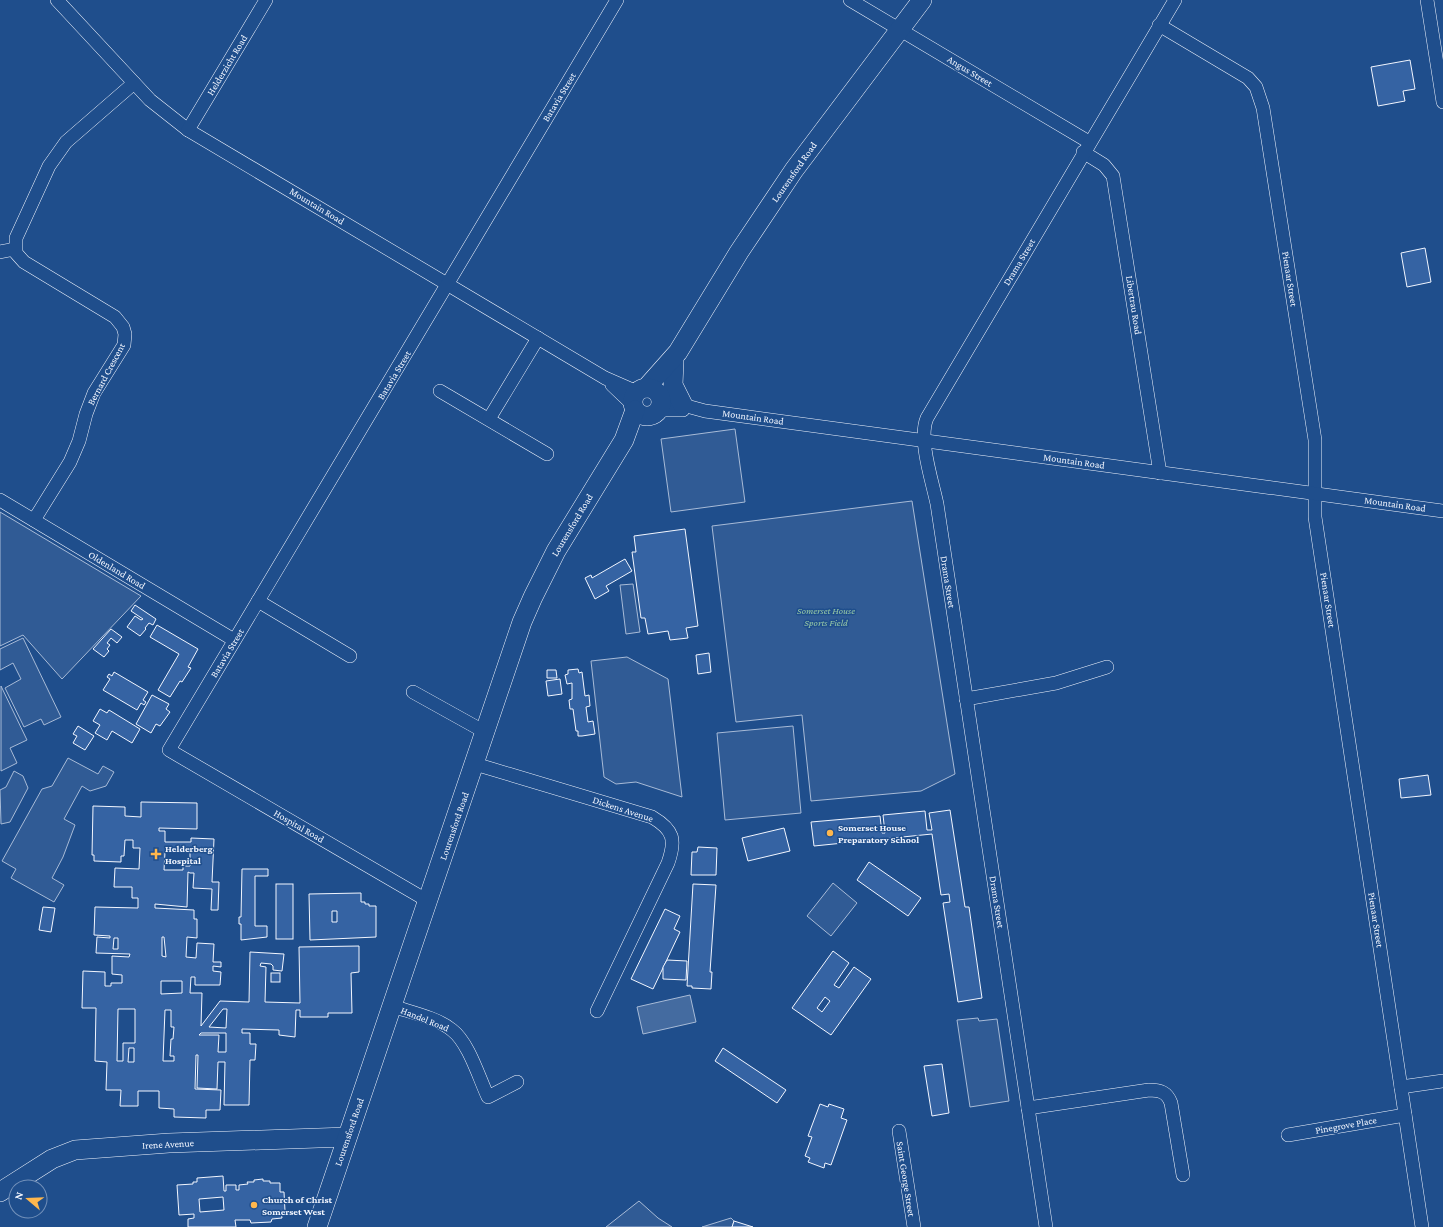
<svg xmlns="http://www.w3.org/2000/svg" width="1443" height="1227" viewBox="0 0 1443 1227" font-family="'Crimson Pro',serif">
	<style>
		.built { fill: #305b95; stroke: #a8bbd7 }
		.water { fill: #446ba0; stroke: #a8bbd7 }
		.building { fill: #3563a3; stroke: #f2f6ff; fill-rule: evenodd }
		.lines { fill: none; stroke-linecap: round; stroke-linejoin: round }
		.street-casing { stroke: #f2f6ff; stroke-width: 14 }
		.secondary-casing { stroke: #f2f6ff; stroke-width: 20 }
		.street { stroke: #1f4e8c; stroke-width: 13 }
		.secondary { stroke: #1f4e8c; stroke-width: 19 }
		.poi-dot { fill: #ffb74d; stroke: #1f4e8c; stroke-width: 1.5 }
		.labels { text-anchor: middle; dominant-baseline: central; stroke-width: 3; stroke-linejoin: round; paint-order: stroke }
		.street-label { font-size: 10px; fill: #f2f6ff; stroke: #1f4e8c }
		.park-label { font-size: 10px; font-style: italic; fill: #97c8a6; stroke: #1f4e8c }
		.poi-label { font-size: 10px; font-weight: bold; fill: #f2f6ff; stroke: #1f4e8c; text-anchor: start }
	</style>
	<rect width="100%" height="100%" fill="#1f4e8c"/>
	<g class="built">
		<polygon points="735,429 745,502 671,512 661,439"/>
		<polygon points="912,501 955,774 921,791 811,801 802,715 736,722 712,526"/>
		<polygon points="0,512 141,596 62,679 23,635 0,646"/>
		<polygon points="633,584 640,632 626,634 620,585"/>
		<polygon points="23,638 61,717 44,725 41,719 24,727 5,688 21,679 13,663 0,670 0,649"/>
		<polygon points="627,657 668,679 682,797 636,782 616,784 604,777 591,661"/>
		<polygon points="1,686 27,740 10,748 17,763 1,771"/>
		<polygon points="793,726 801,813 725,820 717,733"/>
		<polygon points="68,758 98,774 103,766 114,772 106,786 90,791 82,786 64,819 75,825 63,857 52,878 64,885 54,902 11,878 16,869 2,861 42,789 52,786"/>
		<polygon points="14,771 23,776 28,788 10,822 1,824 0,790 6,787"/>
		<polygon points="833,883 857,903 831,936 807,916"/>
		<polygon points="978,1018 979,1021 997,1019 1009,1101 970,1107 957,1020"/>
		<polygon points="639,1201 658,1218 672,1227 606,1227"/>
		<polygon points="731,1218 734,1221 732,1227 702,1227"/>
	</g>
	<polygon class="water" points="690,995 696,1022 643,1034 637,1007"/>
	<g class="building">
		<polygon points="1410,60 1415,89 1403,91 1405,101 1378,106 1371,67"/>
		<polygon points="1425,248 1431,282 1407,287 1401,253"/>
		<polygon points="685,529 698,626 686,628 688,638 670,640 668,631 648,634 645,618 641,618 632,552 636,552 634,536"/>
		<polygon points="625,559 632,571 606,586 609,591 595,599 585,578 591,575 592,578"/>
		<polygon points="135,605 156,619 153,625 149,623 145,628 146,629 140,636 127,627 135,616 141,620 143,619 131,611"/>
		<polygon points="157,625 198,649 188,667 191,668 182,682 180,681 170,697 158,690 179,654 150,637"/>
		<polygon points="111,629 122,637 117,643 111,638 107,643 110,645 107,649 109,651 104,657 93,649"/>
		<polygon points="709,653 711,672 698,674 696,655"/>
		<polygon points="578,669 579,673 582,672 585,696 589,695 590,706 586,707 588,722 593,721 595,734 582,736 578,736 578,731 576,731 573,709 570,709 569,700 572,699 572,683 567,684 565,675 568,674 568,670"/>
		<polygon points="547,670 556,670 557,678 547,678"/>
		<polygon points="114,672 148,692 143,700 146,702 144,705 141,703 137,710 103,690 110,679 107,677 109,674 112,676"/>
		<polygon points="560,679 562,694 548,696 546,681"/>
		<polygon points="152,695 169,704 166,709 170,712 160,726 156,724 151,733 136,724"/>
		<polygon points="100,709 107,713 109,710 140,729 132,743 112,731 107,740 95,733 100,725 93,721"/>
		<polygon points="78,726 94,736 85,750 73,743 77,736 73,734"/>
		<polygon points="1428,775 1431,795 1401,798 1399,779"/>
		<path d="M 141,802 L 197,803 L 197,829 L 159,828 L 159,831 L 165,831 L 165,842 L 191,842 L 191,838 L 214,839 L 212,882 L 219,882 L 218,910 L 211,910 L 212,889 L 193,888 L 194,873 L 190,873 L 188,872 L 187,907 L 155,904 L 155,908 L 194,910 L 194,919 L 197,919 L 197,938 L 187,937 L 186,957 L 196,958 L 197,943 L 214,944 L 213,962 L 221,962 L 221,967 L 213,966 L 213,971 L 221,972 L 220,985 L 195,985 L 195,977 L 191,977 L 190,993 L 202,993 L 201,1026 L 220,1001 L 249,1002 L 250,952 L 284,954 L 282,971 L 273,970 L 273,966 L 271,964 L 261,963 L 260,966 L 266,967 L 265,1002 L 300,1003 L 299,947 L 359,946 L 359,972 L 351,973 L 352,1013 L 328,1013 L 328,1017 L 300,1017 L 300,1010 L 296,1010 L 295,1037 L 279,1035 L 279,1030 L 242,1029 L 242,1033 L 250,1033 L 250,1044 L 256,1044 L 255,1060 L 250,1060 L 249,1105 L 224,1105 L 225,1062 L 218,1062 L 217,1089 L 197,1088 L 198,1055 L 196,1055 L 195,1089 L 221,1090 L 220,1110 L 206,1110 L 206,1118 L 174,1117 L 174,1109 L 159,1108 L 159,1091 L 138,1091 L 138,1106 L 120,1106 L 121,1090 L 106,1090 L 107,1062 L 95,1061 L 96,1008 L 82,1008 L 83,971 L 105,972 L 105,986 L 111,986 L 111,983 L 122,983 L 122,975 L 112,974 L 112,956 L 129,957 L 130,954 L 96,953 L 97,937 L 110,938 L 110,936 L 94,935 L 95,907 L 138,908 L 138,898 L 132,898 L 132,887 L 114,887 L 115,868 L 139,869 L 140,848 L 133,848 L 133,840 L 125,840 L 124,856 L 121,856 L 121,862 L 94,861 L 94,855 L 92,855 L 93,806 L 125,807 L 125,816 L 141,817 ZM 174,848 L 190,848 L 190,866 L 183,866 L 183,870 L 164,870 L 165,852 L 174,852 ZM 162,937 L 164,937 L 166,957 L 162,956 ZM 114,938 L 118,938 L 118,949 L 113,949 ZM 161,981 L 182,981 L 182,993 L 161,994 ZM 118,1009 L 135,1009 L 135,1043 L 123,1043 L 123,1061 L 117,1061 ZM 223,1009 L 227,1009 L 226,1028 L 209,1027 ZM 165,1010 L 171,1010 L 171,1027 L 174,1027 L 173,1039 L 171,1039 L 170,1056 L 174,1056 L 174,1061 L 163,1061 ZM 201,1033 L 226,1033 L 226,1052 L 218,1052 L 219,1035 L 199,1035 ZM 129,1048 L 134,1048 L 134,1062 L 128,1062 Z"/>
		<polygon points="950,810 965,907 969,907 982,998 958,1002 943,903 950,902 949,894 941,895 932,834 814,846 811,822 880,816 882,833 885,833 883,815 925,811 927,830 932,830 929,813"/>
		<polygon points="784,828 790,851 748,861 742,838"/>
		<polygon points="698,847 717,848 716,875 691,875 692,852 697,852"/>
		<polygon points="869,862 921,898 908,916 857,880"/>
		<polygon points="242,869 268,869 268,876 255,876 255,926 267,926 267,937 241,940 241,924 239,924 239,917 241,917"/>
		<rect x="276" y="884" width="17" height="55"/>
		<polygon points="693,884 716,885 710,972 712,972 711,989 692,988 692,986 687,986"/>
		<path d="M 361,893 L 361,902 L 365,902 L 365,904 L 369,904 L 369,906 L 376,906 L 376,937 L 310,940 L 309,894 ZM 332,911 L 337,911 L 337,922 L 332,922 Z"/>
		<polygon points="43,907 55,908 51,932 39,930"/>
		<polygon points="665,909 680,916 674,929 680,932 653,989 631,979"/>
		<path d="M 833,951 L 849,963 L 834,985 L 839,988 L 854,967 L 871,979 L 831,1035 L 792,1008 ZM 825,997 L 830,1001 L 822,1012 L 817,1008 Z"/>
		<polygon points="667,960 687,961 686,980 663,979 663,967"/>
		<rect x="271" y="973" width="9" height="9"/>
		<polygon points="723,1048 786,1090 777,1103 715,1061"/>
		<polygon points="942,1064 949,1113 932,1116 924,1066"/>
		<polygon points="820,1104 828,1107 829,1104 844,1109 841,1118 847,1120 831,1165 825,1163 824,1168 808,1162 810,1158 805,1156 812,1137 808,1136"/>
		<path d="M 223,1176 L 224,1191 L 226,1191 L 226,1185 L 236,1185 L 236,1190 L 239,1190 L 239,1185 L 248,1184 L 247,1182 L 254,1182 L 254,1180 L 263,1179 L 263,1181 L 270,1181 L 270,1183 L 280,1183 L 280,1192 L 284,1192 L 285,1211 L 281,1211 L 282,1218 L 272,1219 L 271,1222 L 251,1223 L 250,1220 L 235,1220 L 236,1227 L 188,1227 L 188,1219 L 194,1218 L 194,1214 L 179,1215 L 177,1185 L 193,1184 L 193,1182 L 197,1182 L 197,1178 ZM 223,1197 L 224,1210 L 200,1212 L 199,1199 Z"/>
		<polygon points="734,1221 753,1227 732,1227"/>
	</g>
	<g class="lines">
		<defs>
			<g id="street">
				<polyline points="57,0 150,100 188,130 605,378 637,392"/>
				<polyline points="850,0 1089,142"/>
				<polyline points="1427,0 1443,102"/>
				<polyline points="1159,25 1248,78 1256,87 1263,108 1315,440 1315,517 1422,1227"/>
				<polyline points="188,130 266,0"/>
				<polyline points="1083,152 1104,165 1113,176 1160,473"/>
				<polyline points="0,252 15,249"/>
				<polyline points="612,385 633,405"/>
				<polyline points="440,391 547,454"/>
				<polyline points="661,399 705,411 1443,511"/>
				<polyline points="659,410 683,410"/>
				<polyline points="489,419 538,338"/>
				<polyline points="0,500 234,640"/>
				<polyline points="34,520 70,462 79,441 86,414 94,393 124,345 125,334 123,327 115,317 24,262 16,253 16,238 49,166 66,142 134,83"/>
				<polyline points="258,601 350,656"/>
				<polyline points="413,692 485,732"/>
				<polyline points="966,699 1056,683 1107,667"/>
				<path d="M 475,764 L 652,817 C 674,830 676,840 668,863 L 597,1011"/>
				<polyline points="428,901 169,750 617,0"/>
				<path d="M 392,1006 C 410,1012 438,1018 452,1030 C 469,1043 479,1078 488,1097 L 517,1082"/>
				<polyline points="1401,1087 1443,1081"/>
				<path d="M 1028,1108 L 1149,1090 C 1160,1090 1167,1092 1171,1103 L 1183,1175"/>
				<polyline points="899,1131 914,1227"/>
				<polyline points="1288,1135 1405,1115"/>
				<path d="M 1046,1227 L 937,504 C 932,480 918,439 927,418 L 1175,0"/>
			</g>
			<g id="secondary">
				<polyline points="674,361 673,385 683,405"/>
				<polyline points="646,388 678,352 739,252 794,170 922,0"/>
				<circle cx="647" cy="402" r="14"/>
				<polyline points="0,1192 52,1159 75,1150 169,1143 347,1137"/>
				<polyline points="317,1227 522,622 533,597 556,551 624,440 635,410"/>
			</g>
		</defs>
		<use href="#street" class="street-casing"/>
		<use href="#secondary" class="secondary-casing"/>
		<use href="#street" class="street"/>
		<use href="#secondary" class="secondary"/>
	</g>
	<g class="poi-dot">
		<circle cx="830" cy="833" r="4"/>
		<path d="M154 848h4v4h4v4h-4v4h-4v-4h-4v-4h4z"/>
		<circle cx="254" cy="1205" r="4"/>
	</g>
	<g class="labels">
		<g class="street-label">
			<text transform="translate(227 65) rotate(-59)">Helderzicht Road</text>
			<text transform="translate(970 71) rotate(31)">Angus Street</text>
			<text transform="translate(559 97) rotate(-59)">Batavia Street</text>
			<text transform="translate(794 172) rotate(-55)">Lourensford Road</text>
			<text transform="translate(317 206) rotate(31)">Mountain Road</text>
			<text transform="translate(1019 262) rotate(-59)">Drama Street</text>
			<text transform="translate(1290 279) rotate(81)">Pienaar Street</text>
			<text transform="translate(1134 305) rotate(81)">Libertrau Road</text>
			<text transform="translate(106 374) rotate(-62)">Bernard Crescent</text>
			<text transform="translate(394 375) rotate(-59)">Batavia Street</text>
			<text transform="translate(753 417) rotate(8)">Mountain Road</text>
			<text transform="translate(1074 461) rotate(8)">Mountain Road</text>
			<text transform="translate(1395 504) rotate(8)">Mountain Road</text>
			<text transform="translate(572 525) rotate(-59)">Lourensford Road</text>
			<text transform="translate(117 570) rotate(31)">Oldenland Road</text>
			<text transform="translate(948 582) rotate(81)">Drama Street</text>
			<text transform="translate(1328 600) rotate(81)">Pienaar Street</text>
			<text transform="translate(227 653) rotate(-59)">Batavia Street</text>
			<text transform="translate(623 809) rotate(18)">Dickens Avenue</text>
			<text transform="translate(299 826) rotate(30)">Hospital Road</text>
			<text transform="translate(454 826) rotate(-71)">Lourensford Road</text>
			<text transform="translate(997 902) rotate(81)">Drama Street</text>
			<text transform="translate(1376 920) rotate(81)">Pienaar Street</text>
			<text transform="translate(425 1019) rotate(22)">Handel Road</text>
			<text transform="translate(1346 1125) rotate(-10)">Pinegrove Place</text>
			<text transform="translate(349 1132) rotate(-71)">Lourensford Road</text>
			<text transform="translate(168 1144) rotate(-3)">Irene Avenue</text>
			<text transform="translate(906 1179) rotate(81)">Saint George Street</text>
		</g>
		<g class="park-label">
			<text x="826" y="610">Somerset House<tspan x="826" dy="12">Sports Field</tspan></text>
		</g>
		<g class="poi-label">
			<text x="838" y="827">Somerset House<tspan x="838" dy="12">Preparatory School</tspan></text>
			<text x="165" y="848">Helderberg<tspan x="165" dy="12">Hospital</tspan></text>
			<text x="262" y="1199">Church of Christ<tspan x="262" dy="12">Somerset West</tspan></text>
		</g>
	</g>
	<g transform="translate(28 1199) rotate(289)"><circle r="19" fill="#1f4e8c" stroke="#7391ba"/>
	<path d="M0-3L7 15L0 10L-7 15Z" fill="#ffb74d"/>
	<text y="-6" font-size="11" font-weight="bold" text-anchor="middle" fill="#f2f6ff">N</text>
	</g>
</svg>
